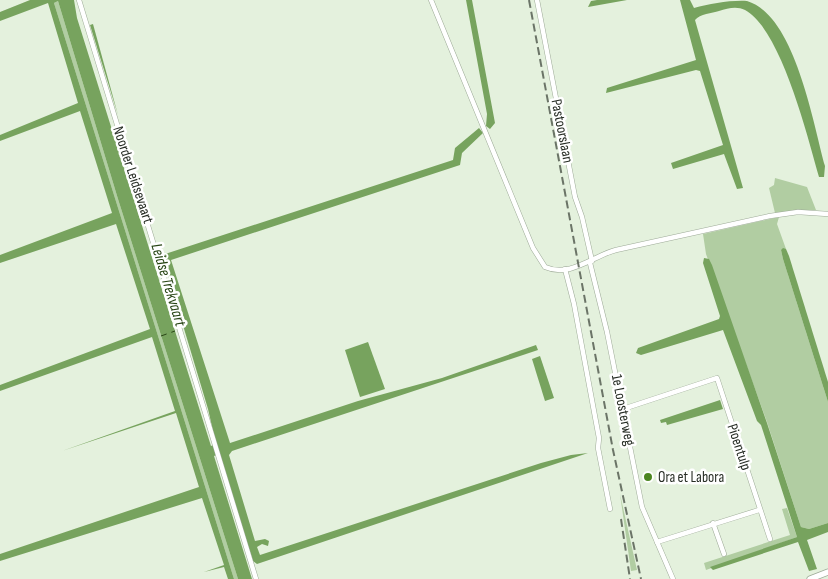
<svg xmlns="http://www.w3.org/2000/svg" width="828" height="579" viewBox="0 0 828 579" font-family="'Sofia Sans Condensed',sans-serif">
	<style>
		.green { fill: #b1cda2 }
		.water { fill: #77a35e }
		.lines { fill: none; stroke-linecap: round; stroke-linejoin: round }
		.ferry { stroke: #294616; stroke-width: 1; stroke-dasharray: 6 5; stroke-linecap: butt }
		.minor-casing { stroke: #9daa97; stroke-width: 5.5 }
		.tertiary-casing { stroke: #9daa97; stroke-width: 7 }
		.minor { stroke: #fff; stroke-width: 4.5 }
		.tertiary { stroke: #fff; stroke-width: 5.5 }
		.rail { stroke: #6b7467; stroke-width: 2; stroke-dasharray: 8 4; stroke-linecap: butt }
		.poi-dot { fill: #4c8621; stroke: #fff; stroke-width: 2 }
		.labels { text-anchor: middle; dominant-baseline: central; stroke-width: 5; stroke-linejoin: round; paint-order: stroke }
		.street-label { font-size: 15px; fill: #272d25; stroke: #fff }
		.poi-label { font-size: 15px; fill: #272d25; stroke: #fff; text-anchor: start }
		.water-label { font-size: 16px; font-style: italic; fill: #294616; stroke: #fff }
	</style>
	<rect width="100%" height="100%" fill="#e4f1dd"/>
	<g class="green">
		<polygon points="58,1 118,199 238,579 234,579 54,3"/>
		<polygon points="775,178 807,187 816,210 775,213 769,188 774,185"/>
		<polygon points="779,217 777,224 786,249 781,250 783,259 828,402 828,523 809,529 801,527 767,422 706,254 703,234"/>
		<polygon points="620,494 637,570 631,571"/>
		<polygon points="787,508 797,537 706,570 704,563 790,535 782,509"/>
	</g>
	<g class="water">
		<polygon points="30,0 74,0 77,18 211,446 216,444 208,409 162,255 453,160 455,148 479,128 483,133 462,153 460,165 171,260 230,443 358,401 442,378 536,345 538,350 232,451 229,455 255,541 265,539 269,541 268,546 262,544 257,547 260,555 541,463 571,455 588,453 257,564 253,561 219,454 214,456 252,579 238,579 118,199 58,1 54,3 234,579 228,579 224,567 204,572 224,565 202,498 0,561 0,554 199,487 176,413 62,451 175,411 152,337 0,391 0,385 150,329 116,224 0,263 0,255 112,213 80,111 0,141 0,135 78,103 48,3 0,21 0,12"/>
		<polygon points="466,0 472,0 495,123 490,129 486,126 487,114"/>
		<polygon points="597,0 627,0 588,7 591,1"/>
		<path d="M 680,0 L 690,0 L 694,8 C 710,4 730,0 747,1 C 795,15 813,123 825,166 L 824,177 L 819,177 C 808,138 781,29 745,10 C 737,6 728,8 719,11 C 712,13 700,14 695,20 L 743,188 L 737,189 L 724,154 L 673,169 L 671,163 L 723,145 L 700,71 L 696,70 L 606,93 L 607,88 L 696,60 Z"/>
		<polygon points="93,24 118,115 90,25"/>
		<polygon points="783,248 786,249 789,256 828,382 828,402 783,259 781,250"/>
		<polygon points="704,258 709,259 712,265 767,423 801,527 809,529 828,523 828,532 807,540 817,569 809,571 798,542 713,570 710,567 797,537 761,425 757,421 723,330 641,355 636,353 638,348 719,319 720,316 703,263"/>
		<polygon points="368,342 385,389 360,397 345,350"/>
		<polygon points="540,356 554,398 545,401 532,359"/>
		<polygon points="720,400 723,409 667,425 666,422 661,423 660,420"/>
	</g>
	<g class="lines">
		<polyline class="ferry" points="161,336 175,331"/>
		<defs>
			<g id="minor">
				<polyline points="79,0 256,579"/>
				<path d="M 431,0 L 533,248 L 545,267 C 570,278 593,256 616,250 L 770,216 L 798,212 L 828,214"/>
				<polyline points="537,0 575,197 582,217 592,261"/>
				<polyline points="590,263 607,332 642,507 673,579"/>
				<polyline points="565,269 574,304 599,438 598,448 610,509"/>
				<polyline points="623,409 717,378 770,539"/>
				<polyline points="713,523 724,554"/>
				<polyline points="657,542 759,510"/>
			</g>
			<polyline id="tertiary" points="810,579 828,572"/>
		</defs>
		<use href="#minor" class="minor-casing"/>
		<use href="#tertiary" class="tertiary-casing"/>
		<use href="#minor" class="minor"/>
		<use href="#tertiary" class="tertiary"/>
		<g class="rail">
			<polyline points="529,0 613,450 641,579"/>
			<polyline points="621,519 630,579"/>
		</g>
	</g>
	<circle class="poi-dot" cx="648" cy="477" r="5"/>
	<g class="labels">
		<g class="street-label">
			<text transform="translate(562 131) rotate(79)">Pastoorslaan</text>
			<text transform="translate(133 175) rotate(72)">Noorder Leidsevaart</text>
			<text transform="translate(623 410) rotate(79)">1e Loosterweg</text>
			<text transform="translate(739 447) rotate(72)">Pioentulp</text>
		</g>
		<g class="poi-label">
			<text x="658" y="477">Ora et Labora</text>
		</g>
		<g class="water-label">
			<text transform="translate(168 285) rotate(73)">Leidse Trekvaart</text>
		</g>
	</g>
</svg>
